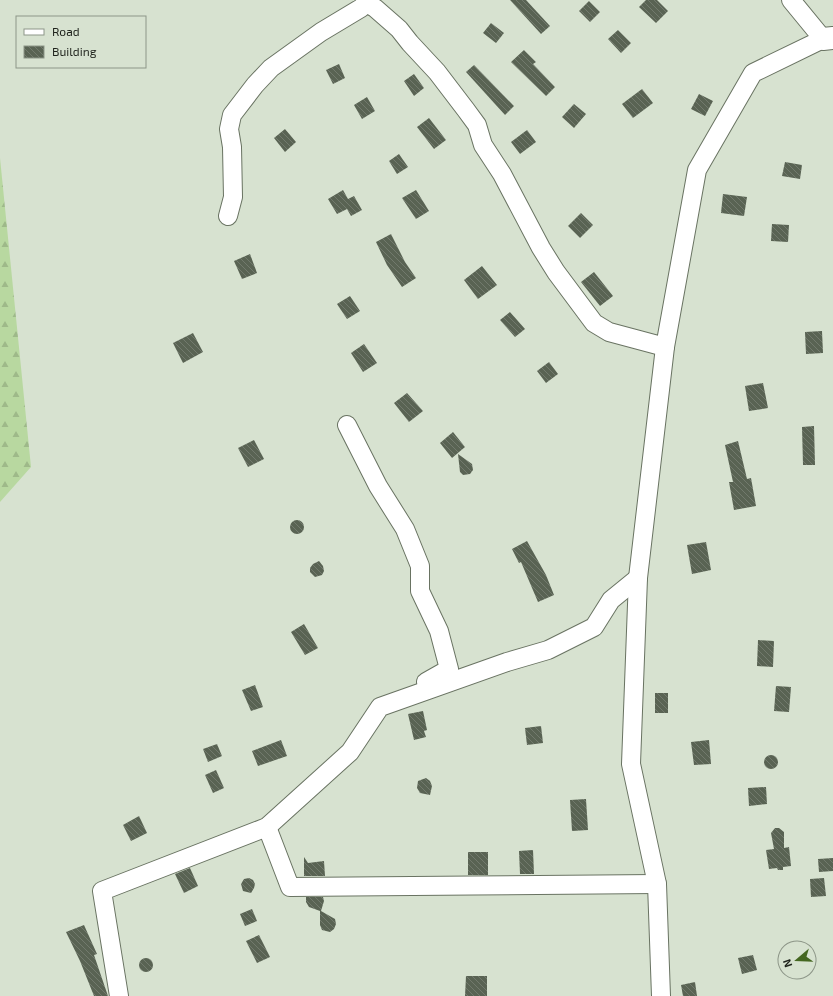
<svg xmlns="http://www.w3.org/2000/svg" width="833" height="996" viewBox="0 0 833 996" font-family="'Exo 2',sans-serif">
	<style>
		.forest { fill: url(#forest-firs) }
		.building { fill: url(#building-back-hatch) }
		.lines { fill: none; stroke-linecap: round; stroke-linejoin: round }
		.street-casing { stroke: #697362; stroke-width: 20 }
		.secondary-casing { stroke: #697362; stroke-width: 24 }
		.street { stroke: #fff; stroke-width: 18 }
		.secondary { stroke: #fff; stroke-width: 22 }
	</style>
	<defs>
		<pattern id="forest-firs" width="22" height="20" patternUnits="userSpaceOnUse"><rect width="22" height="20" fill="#b8d8a0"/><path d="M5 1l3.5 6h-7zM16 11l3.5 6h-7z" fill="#9eb989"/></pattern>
		<pattern id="building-back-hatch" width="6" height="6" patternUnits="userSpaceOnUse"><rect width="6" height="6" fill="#596353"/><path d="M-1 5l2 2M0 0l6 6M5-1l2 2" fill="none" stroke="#727a6d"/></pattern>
	</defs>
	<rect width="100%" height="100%" fill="#d7e2d0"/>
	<polygon class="forest" points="0,158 31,467 0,502"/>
	<g class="building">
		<polygon points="510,0 526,0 550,26 541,34"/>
		<polygon points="646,0 657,0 668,11 656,23 639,7"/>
		<polygon points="589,1 600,12 590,22 579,11"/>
		<polygon points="491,23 504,33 496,43 483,33"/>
		<polygon points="618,30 631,43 621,53 608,39"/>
		<polygon points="524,50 536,62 533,64 555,87 546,96 511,62"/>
		<polygon points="339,64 345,78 333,84 326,70"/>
		<polygon points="474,65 514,106 505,115 466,72"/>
		<polygon points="414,74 424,88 414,96 404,81"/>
		<polygon points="642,89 653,103 633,118 622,104"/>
		<polygon points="699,94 713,101 705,116 691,109"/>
		<polygon points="367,97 375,111 362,119 354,105"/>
		<polygon points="574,104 586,114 574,128 562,117"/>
		<polygon points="429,118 446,140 434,149 417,127"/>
		<polygon points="285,129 296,142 285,152 274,138"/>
		<polygon points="527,130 536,142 520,154 511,142"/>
		<polygon points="399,154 408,167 397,174 389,161"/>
		<polygon points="785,162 802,165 800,179 782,176"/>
		<polygon points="343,190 348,199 354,196 362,210 351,216 347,209 337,214 328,199"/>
		<polygon points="416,190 429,211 416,219 402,198"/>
		<polygon points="723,194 747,197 744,216 721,213"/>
		<polygon points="581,213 593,225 580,238 568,226"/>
		<polygon points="772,224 789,225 788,242 771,241"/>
		<polygon points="391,234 405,262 416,278 402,287 387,265 376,242"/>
		<polygon points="250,254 257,273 242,279 234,261"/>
		<polygon points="482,266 497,285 478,299 464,280"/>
		<polygon points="594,272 613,296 600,306 581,282"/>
		<polygon points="350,296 360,311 347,319 337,304"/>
		<polygon points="510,312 525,329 515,337 500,320"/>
		<polygon points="822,331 823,353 806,354 805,332"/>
		<polygon points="193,333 203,352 183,363 173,343"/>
		<polygon points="364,344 377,363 363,372 351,353"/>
		<polygon points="549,362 558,374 546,383 537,371"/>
		<polygon points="763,383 768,408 749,411 745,386"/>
		<polygon points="407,393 423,411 409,422 394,403"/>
		<polygon points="814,426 815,465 803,465 802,427"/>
		<polygon points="453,432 465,447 452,458 440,443"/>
		<polygon points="254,440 264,459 248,467 238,448"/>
		<polygon points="738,441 747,479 751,478 756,506 734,510 729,482 733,482 725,445"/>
		<polygon points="458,454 472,464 473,470 470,474 463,475 460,472"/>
		<circle cx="297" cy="527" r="7"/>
		<polygon points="527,541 546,575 554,595 538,602 521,562 519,563 512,549"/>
		<polygon points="706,542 711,570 692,574 687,545"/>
		<polygon points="319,561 323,566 324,571 322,575 315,577 310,572 310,568 313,564"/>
		<polygon points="304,624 318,648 305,655 291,632"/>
		<polygon points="758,640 774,641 773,667 757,666"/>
		<polygon points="255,685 263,707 251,711 242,690"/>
		<polygon points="776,686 791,687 789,712 774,711"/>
		<rect x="655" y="693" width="13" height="20"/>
		<polygon points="423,711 427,730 424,731 426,737 414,740 408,714"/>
		<polygon points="541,726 543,743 527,745 525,728"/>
		<polygon points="281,740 287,756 258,766 252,751"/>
		<polygon points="709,740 711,764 694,765 691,742"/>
		<polygon points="217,744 222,756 208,762 203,749"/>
		<circle cx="771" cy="762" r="7"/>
		<polygon points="216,770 224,788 213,793 205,775"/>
		<polygon points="426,778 430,781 432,786 430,795 420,793 417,788 418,781"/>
		<polygon points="766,787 767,804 749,806 748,788"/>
		<polygon points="586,799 588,830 572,831 570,800"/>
		<polygon points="139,816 147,833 131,841 123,825"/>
		<polygon points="775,828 779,828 784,832 784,848 789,847 791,866 783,867 783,870 778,870 777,868 769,869 766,850 774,849 771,833"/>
		<polygon points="533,850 534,874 520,874 519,851"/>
		<rect x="468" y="852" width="20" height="23"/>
		<polygon points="304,857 308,863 324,861 325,876 304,876"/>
		<polygon points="833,858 833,871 819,872 818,859"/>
		<polygon points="190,868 198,886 184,893 175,874"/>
		<polygon points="249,878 253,880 255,884 254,888 251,893 243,891 241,884 244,879"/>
		<polygon points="824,878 826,896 811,897 810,879"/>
		<polygon points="306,897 323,897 324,901 321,911 335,919 336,924 334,929 330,932 322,930 320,925 320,911 309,907 306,902"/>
		<polygon points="252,909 257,921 245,926 240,914"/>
		<polygon points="84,925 97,954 94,955 108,996 94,996 80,961 66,932"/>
		<polygon points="259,935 270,957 257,963 246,941"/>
		<polygon points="753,955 757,970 742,974 738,958"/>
		<circle cx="146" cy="965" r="7"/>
		<polygon points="466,976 487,976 487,996 465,996"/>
		<polygon points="695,982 697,996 683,996 681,985"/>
	</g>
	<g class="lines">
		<defs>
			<g id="street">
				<polyline points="366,3 375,8 399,29 410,43 437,72 466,110 477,125 483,145 502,174 541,248 556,272 594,323 609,332 665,347"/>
				<polyline points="228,216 233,197 232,147 229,129 232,115 255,85 271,68 321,32 361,8 369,0"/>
				<polyline points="347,425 378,486 405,529 420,566 420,591 439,631 449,669 426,682"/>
				<path d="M 267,827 L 290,887 C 412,887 535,884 657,884"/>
				<polyline points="119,996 102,891 267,827 350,752 380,707 507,662 548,650 594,627 611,600 638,578"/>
				<polyline points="661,996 657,884 631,764 638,578 665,347 697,170 753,73 823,39 791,0"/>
			</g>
			<polyline id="secondary" points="823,39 833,38"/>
		</defs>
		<use href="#street" class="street-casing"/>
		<use href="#secondary" class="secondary-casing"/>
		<use href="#street" class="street"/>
		<use href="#secondary" class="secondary"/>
	</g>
	<rect x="16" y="16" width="130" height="52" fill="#d7e2d0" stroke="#8d9688"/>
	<rect x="24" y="29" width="20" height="6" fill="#ffffff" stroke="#8d9688"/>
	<text x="52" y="36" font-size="12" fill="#1f231c">Road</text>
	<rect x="24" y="46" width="20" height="12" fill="url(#building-back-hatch)" stroke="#8d9688"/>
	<text x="52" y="56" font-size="12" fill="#1f231c">Building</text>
	<g transform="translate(797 960) rotate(251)"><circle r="19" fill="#d7e2d0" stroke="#8d9688"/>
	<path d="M0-3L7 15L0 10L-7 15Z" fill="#446720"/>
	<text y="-6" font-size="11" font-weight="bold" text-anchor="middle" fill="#1f231c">N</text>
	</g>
</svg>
